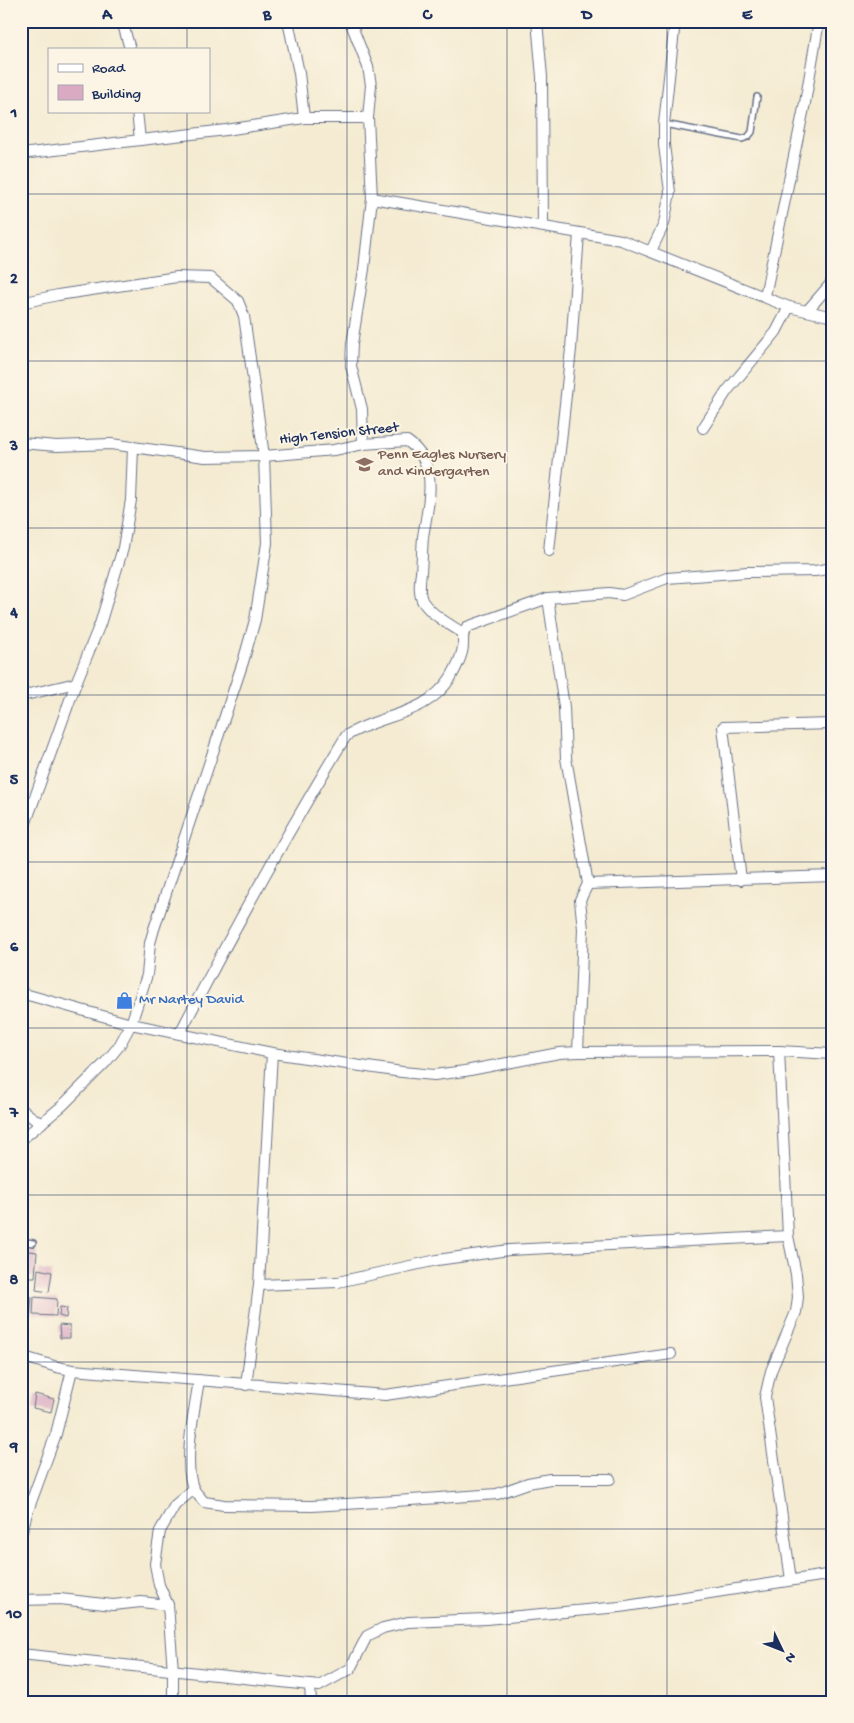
<svg xmlns="http://www.w3.org/2000/svg" width="854" height="1723" viewBox="0 0 854 1723" font-family="'Gochi Hand',sans-serif">
	<style>
		.building { fill: #daaac2 }
		.lines { fill: none; stroke-linecap: round; stroke-linejoin: round }
		.service-casing { stroke: #677187; stroke-width: 8 }
		.minor-casing { stroke: #677187; stroke-width: 12 }
		.service { stroke: #fff; stroke-width: 5 }
		.minor { stroke: #fff; stroke-width: 10 }
		.grid { fill: none; stroke: #1b2f5e; stroke-width: 1; stroke-opacity: 0.55 }
		.labels { text-anchor: middle; dominant-baseline: central; stroke-width: 4; stroke-linejoin: round; paint-order: stroke }
		.street-label { font-size: 15px; fill: #1b2f5e; stroke: #fcf5e5 }
		.education-label { font-size: 15px; fill: #785e54; stroke: #fcf5e5; text-anchor: start }
		.shop-label { font-size: 15px; fill: #366cbe; stroke: #fcf5e5; text-anchor: start }
		.neatline { fill: none; stroke: #1b2f5e; stroke-width: 2 }
		.grid-label { font-size: 16px; text-anchor: middle; font-weight: bold; fill: #1b2f5e }
	</style>
	<rect width="100%" height="100%" fill="#fcf5e5"/>
	<filter id="ink" filterUnits="userSpaceOnUse"><feTurbulence type="fractalNoise" baseFrequency=".02" numOctaves="2"/><feDisplacementMap in="SourceGraphic" scale="10" xChannelSelector="R" yChannelSelector="G"/><feConvolveMatrix kernelMatrix="1 2 1 2 8 2 1 2 1" color-interpolation-filters="sRGB"/></filter>
	<filter id="wash" filterUnits="userSpaceOnUse"><feTurbulence type="fractalNoise" baseFrequency=".0096" numOctaves="4" result="noise"/><feDisplacementMap in="SourceGraphic" scale="20" xChannelSelector="R" yChannelSelector="G"/><feGaussianBlur stdDeviation="1.12" result="paint"/><feColorMatrix in="noise" values="0 0 0 0 0 0 0 0 0 0 0 0 0 0 0 0 0 1.4 0 .05"/><feComposite in="paint" operator="in"/></filter>
	<g filter="url(#wash)">
		<rect width="100%" height="100%" fill="#f4ebd2"/>
		<g id="blocks">
			<g class="building">
				<polygon points="30,1251 37,1252 35,1277 21,1277 21,1267 23,1267 23,1253"/>
				<polygon points="38,1269 52,1272 49,1292 36,1290"/>
				<polygon points="25,1296 32,1297 30,1319 23,1318"/>
				<polygon points="34,1297 57,1299 56,1316 33,1315"/>
				<polygon points="60,1307 67,1308 66,1318 59,1316"/>
				<polygon points="59,1325 70,1326 70,1338 60,1338"/>
				<polygon points="35,1394 54,1399 51,1412 33,1408"/>
			</g>
		</g>
	</g>
	<g filter="url(#ink)">
		<use href="#blocks" fill-opacity="0" stroke="#677187" stroke-width="1"/>
		<g class="lines">
			<defs>
				<g id="service">
					<polyline points="664,124 742,139 748,137 752,132 757,97"/>
					<polyline points="21,1241 33,1243"/>
				</g>
				<g id="minor">
					<polyline points="122,21 130,49"/>
					<polyline points="288,21 299,73 304,118"/>
					<polyline points="350,21 368,67 371,85 368,118"/>
					<polyline points="537,21 542,77 543,226"/>
					<polyline points="137,111 140,140"/>
					<polyline points="21,154 226,130 304,118 368,118 372,198 621,240 789,307 833,317"/>
					<polyline points="651,251 664,224 670,192 664,145 664,124 675,21"/>
					<polyline points="765,296 805,103 819,21"/>
					<polyline points="21,303 58,295 177,277 211,278 238,301 244,316 264,456 267,543 255,620 243,662 154,929 150,943 147,975 131,1024 119,1046 105,1063 62,1106 21,1140"/>
					<polyline points="807,311 833,281"/>
					<polyline points="703,428 727,391 776,332 789,307"/>
					<path d="M 21,443 L 57,446 L 111,444 L 205,457 L 264,456 L 334,450 L 363,444 L 407,441 C 441,465 428,503 423,537 C 422,548 422,560 421,572 C 420,580 418,594 423,602 C 433,616 449,624 463,633"/>
					<polyline points="363,444 362,409 351,366 352,344 364,269 372,198"/>
					<polyline points="549,551 571,349 579,233"/>
					<polyline points="548,598 564,707 566,758 588,884 580,900 583,929 578,1052"/>
					<polyline points="21,696 76,683"/>
					<polyline points="21,836 76,683 100,624 123,548 131,500 133,448"/>
					<polyline points="741,880 723,727 833,724"/>
					<polyline points="588,884 833,876"/>
					<polyline points="21,993 131,1024 272,1053 402,1072 434,1075 465,1071 559,1053 578,1052 779,1051 833,1054"/>
					<path d="M 180,1033 C 232,932 287,833 346,736 C 381,713 426,717 451,677 C 455,670 460,660 462,652 C 465,642 460,636 467,627 L 548,598 L 609,593 L 623,595 L 667,578 L 748,572 L 815,571 L 833,568"/>
					<polyline points="779,1051 788,1236 796,1274 798,1297 796,1312 771,1371 765,1397 791,1580"/>
					<polyline points="21,1109 41,1124"/>
					<polyline points="259,1285 338,1282 437,1260 509,1250 788,1236"/>
					<polyline points="21,1356 57,1367 72,1370 385,1395 671,1354"/>
					<path d="M 199,1380 C 195,1407 182,1466 194,1490 C 197,1494 201,1498 204,1502 L 224,1505 L 312,1506 L 396,1501 L 497,1494 L 528,1483 L 550,1479 L 610,1479"/>
					<polyline points="246,1385 259,1285 272,1053"/>
					<polyline points="21,1535 27,1513 56,1434 72,1370"/>
					<polyline points="21,1600 60,1599 113,1605 141,1602 168,1605"/>
					<polyline points="21,1654 319,1686 350,1669 367,1636 383,1628 408,1622 486,1619 620,1607 833,1574"/>
					<polyline points="310,1686 311,1702"/>
					<polyline points="173,1702 173,1671 168,1605 159,1585 155,1564 160,1531 175,1505 194,1489"/>
				</g>
			</defs>
			<use href="#service" class="service-casing"/>
			<use href="#minor" class="minor-casing"/>
			<use href="#service" class="service"/>
			<use href="#minor" class="minor"/>
		</g>
	</g>
	<path class="grid" d="M 187,21 L 187,49M 347,21 L 347,1702M 507,21 L 507,1702M 667,21 L 667,1702M 187,111 L 187,1702M 21,194 L 833,194M 21,361 L 833,361M 21,528 L 833,528M 21,695 L 833,695M 21,862 L 833,862M 21,1028 L 833,1028M 21,1195 L 833,1195M 21,1362 L 833,1362M 21,1529 L 833,1529"/>
	<defs>
		<symbol id="school-bare" viewBox="-9 -9 18 18"><path d="M0-5L7-2L0 1L-7-2ZM-4 1L0 2.5L4 1V4Q0 6-4 4Z" fill="#8d6e63" stroke="#fcf5e5" stroke-width="2.5" paint-order="stroke"/></symbol>
		<symbol id="shop-bare" viewBox="-9 -9 18 18"><path d="M-5-2.5h2.3a2.7 3.5 0 0 1 5.4 0H5L5.5 6h-11ZM-1.5-2.5h3a1.5 2.3 0 0 0-3 0Z" fill="#3f7fe0" stroke="#fcf5e5" stroke-width="2.5" paint-order="stroke"/></symbol>
	</defs>
	<g fill-rule="evenodd">
		<use href="#school-bare" x="352" y="452" width="25" height="25"/>
		<use href="#shop-bare" x="112" y="988" width="25" height="25"/>
	</g>
	<g class="labels">
		<g class="street-label">
			<text transform="translate(339 434) rotate(-6)">High Tension Street</text>
		</g>
		<g class="education-label">
			<text x="378" y="455">Penn Eagles Nursery<tspan x="378" dy="17">and Kindergarten</tspan></text>
		</g>
		<g class="shop-label">
			<text x="139" y="1000">Mr Nartey David</text>
		</g>
	</g>
	<rect width="854" height="1723" fill="none" stroke="#fcf5e5" stroke-width="55"/>
	<rect x="48" y="48" width="162" height="65" fill="#fcf5e5" stroke="#a2a6af"/>
	<rect x="58" y="64" width="25" height="8" fill="#ffffff" stroke="#a2a6af"/>
	<text x="92" y="72" font-size="15" fill="#1b2f5e">Road</text>
	<rect x="58" y="85" width="25" height="15" fill="#daaac2" stroke="#a2a6af"/>
	<text x="92" y="98" font-size="15" fill="#1b2f5e">Building</text>
	<g transform="translate(782 1650) rotate(133)" stroke="#fcf5e5" stroke-width="4" paint-order="stroke">
	<path d="M0-4L9 19L0 12L-9 19Z" fill="#1b2f5e"/>
	<text y="-8" font-size="14" font-weight="bold" text-anchor="middle" fill="#1b2f5e">N</text>
	</g>
	<rect x="28" y="28" width="798" height="1668" class="neatline"/>
	<g class="grid-label">
		<text x="107" y="19">A</text>
		<text x="267" y="19">B</text>
		<text x="427" y="19">C</text>
		<text x="587" y="19">D</text>
		<text x="747" y="19">E</text>
		<text x="14" y="117">1</text>
		<text x="14" y="283">2</text>
		<text x="14" y="450">3</text>
		<text x="14" y="617">4</text>
		<text x="14" y="784">5</text>
		<text x="14" y="951">6</text>
		<text x="14" y="1117">7</text>
		<text x="14" y="1284">8</text>
		<text x="14" y="1451">9</text>
		<text x="14" y="1618">10</text>
	</g>
</svg>
